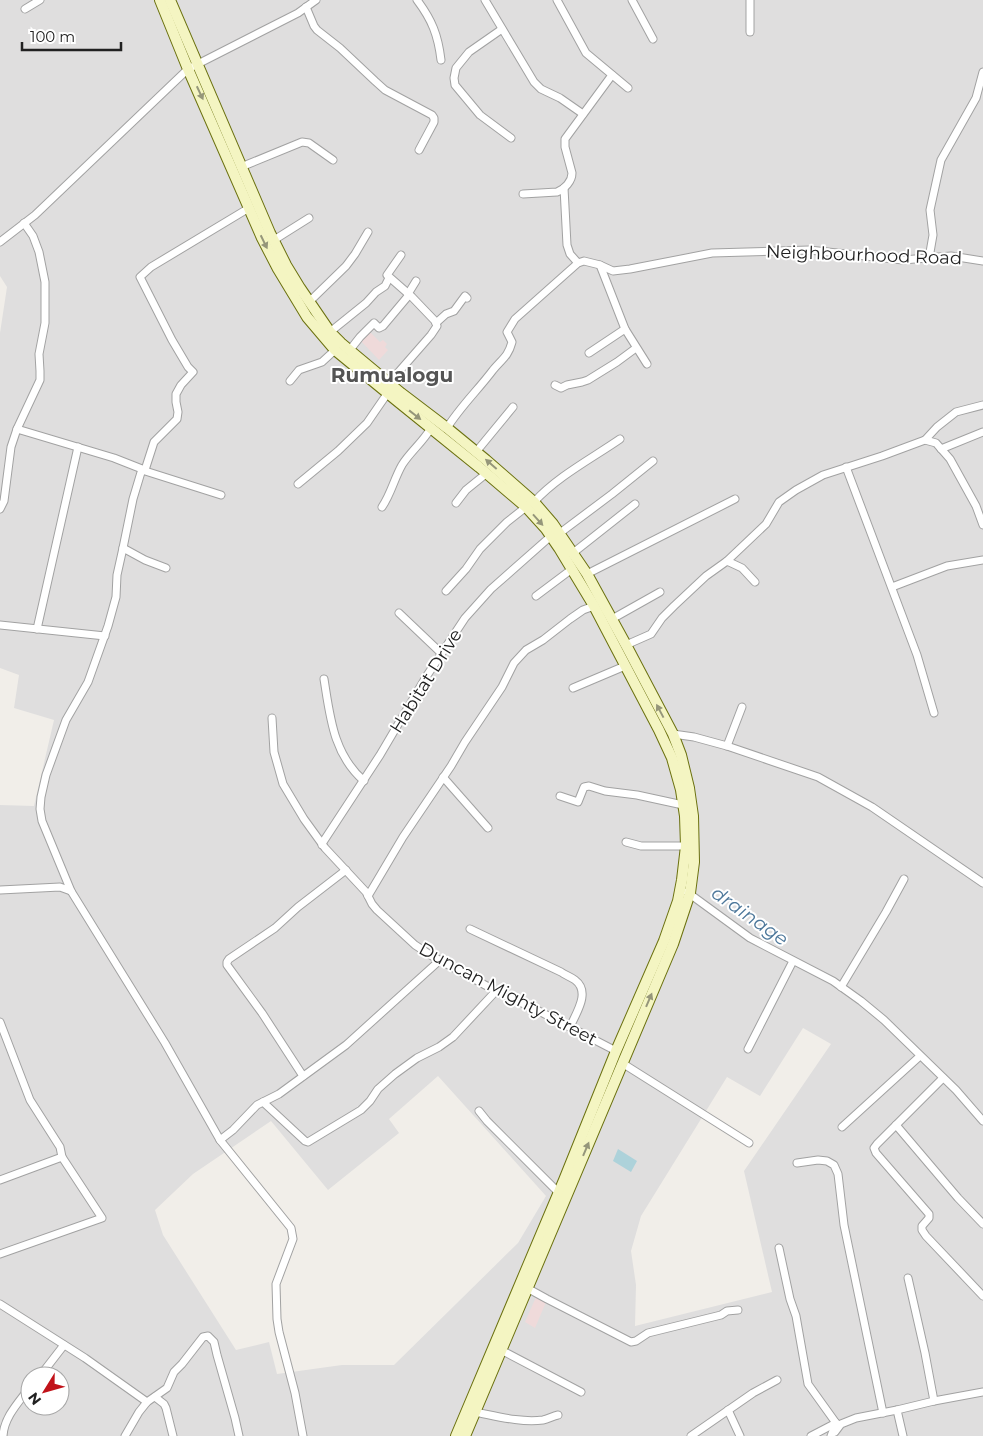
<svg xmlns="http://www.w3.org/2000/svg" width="983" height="1436" viewBox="0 0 983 1436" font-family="Montserrat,sans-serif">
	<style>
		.residential { fill: #dfdede; fill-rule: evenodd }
		.commercial { fill: #efdada }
		.water { fill: #add2da }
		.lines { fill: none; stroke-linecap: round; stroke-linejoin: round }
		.minor-casing { stroke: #a2a2a2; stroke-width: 9 }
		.secondary-casing { stroke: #6b710f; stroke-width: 12 }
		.minor { stroke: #fff; stroke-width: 7 }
		.secondary { stroke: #f4f5c2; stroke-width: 10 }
		.oneway { fill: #95967a }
		.labels { text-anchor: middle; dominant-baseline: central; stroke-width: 4; stroke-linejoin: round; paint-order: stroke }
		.street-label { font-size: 18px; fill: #212121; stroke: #fff }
		.water-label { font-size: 19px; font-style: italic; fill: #4e789b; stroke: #fff }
		.quarter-label { font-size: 20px; font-weight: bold; fill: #545454; stroke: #fff }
	</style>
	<rect width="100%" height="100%" fill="#f1eee9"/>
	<path class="residential" d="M 0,0 L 983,0 L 983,1436 L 0,1436 L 0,805 L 34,806 L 54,720 L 14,708 L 19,675 L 0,668 L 0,333 L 7,287 L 0,276 ZM 803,1028 L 831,1044 L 744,1171 L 772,1292 L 635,1326 L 636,1285 L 631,1251 L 641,1216 L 727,1077 L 760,1096 ZM 438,1076 L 546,1196 L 518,1243 L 394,1365 L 342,1365 L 277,1374 L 269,1342 L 236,1350 L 163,1235 L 155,1210 L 193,1174 L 271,1121 L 328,1190 L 399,1133 L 389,1119 ZM 30,1376 L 60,1376 L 60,1406 L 30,1406 Z"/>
	<g class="commercial">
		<polygon points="369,331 380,342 383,340 387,344 385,347 388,350 379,360 360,340"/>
		<polygon points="536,1297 546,1302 535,1328 525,1322"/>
	</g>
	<polygon class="water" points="618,1149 637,1161 631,1172 613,1161"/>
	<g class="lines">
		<defs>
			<g id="minor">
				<path d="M 417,0 C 432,20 438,35 441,60"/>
				<polyline points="485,0 534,82 541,89 560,98 583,114"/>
				<polyline points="557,0 586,53 628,88"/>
				<polyline points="632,0 653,39"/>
				<polyline points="750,0 750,32"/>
				<polyline points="306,7 314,26 317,30 340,48 375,81 385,90 432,115 434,118 434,122 419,150"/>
				<polyline points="25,9 40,0"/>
				<polyline points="502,29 469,52 456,68 454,78 455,85 480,115 511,138"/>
				<polyline points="241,167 302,142 309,143 333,160"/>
				<polyline points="564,188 567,245 570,254 578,263"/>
				<path d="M 523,194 L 557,192 C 565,189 572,181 572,173 L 565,147 L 565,139 L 612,75"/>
				<polyline points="274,240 309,218"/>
				<polyline points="0,242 35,215 188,69 298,13 316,0"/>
				<polyline points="929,258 933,235 930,210 941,160 976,98 983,72"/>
				<polyline points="600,265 625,329 647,364"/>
				<polyline points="408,294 416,281"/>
				<polyline points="309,302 346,266 355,254 368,232"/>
				<polyline points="436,323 446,314 454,311 465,296 467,298"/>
				<polyline points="330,332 366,303 376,292 385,286 389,278"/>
				<polyline points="349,351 360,337 374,323 379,328 383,326 409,295"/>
				<polyline points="589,353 625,329"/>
				<polyline points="290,381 299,370 322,362 335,350"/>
				<polyline points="389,383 431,335 437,326 435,321 412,297 387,275 401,255"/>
				<polyline points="555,385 561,388 567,385 582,382 588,380 617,362 636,348"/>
				<path d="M 447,428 C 460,407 478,390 493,370 C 502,359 508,357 512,342 L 507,332 L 515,319 L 578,263 L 584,261 L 600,265 L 613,271 L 630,269 L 712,253 L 809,250 L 903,260 L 951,256 L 983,261"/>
				<polyline points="17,429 40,380 40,371 39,354 45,323 45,282 39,252 33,236 24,223"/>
				<polyline points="925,440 937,427 956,412 983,405"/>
				<polyline points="941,449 983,432"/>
				<polyline points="476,452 513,407"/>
				<polyline points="846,467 917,655 934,713"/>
				<polyline points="142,470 221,495"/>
				<polyline points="145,470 154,442 177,419 178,412 176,402 176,394 181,385 193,372 188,367 172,340 140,277 151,267 249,208"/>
				<polyline points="298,484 338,451 367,423 387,394"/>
				<path d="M 534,502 C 558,476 591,459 620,439"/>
				<polyline points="456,503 466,490 487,473"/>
				<path d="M 382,507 C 391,494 394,479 402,465 C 410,452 423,442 431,428"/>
				<polyline points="0,509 4,501 11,447 17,429 114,458 142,469 133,499 123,548"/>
				<polyline points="560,533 612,494 653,461"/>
				<polyline points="573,553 635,504"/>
				<polyline points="727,561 766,524 779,502 796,490 823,475 882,456 925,440 936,443 950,459 976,506 983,525"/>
				<polyline points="166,568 145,560 123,548 117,575 116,597 108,626 88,682 66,720 46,775 41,797 40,809 42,821 71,891 165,1043 220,1140 291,1228 293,1239 276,1284 277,1319 279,1332 295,1393 303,1436"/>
				<polyline points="587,574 735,499"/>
				<polyline points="892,587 947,566 983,560"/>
				<polyline points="446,591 466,569 480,549 507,522 526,507"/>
				<polyline points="536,596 572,569"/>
				<polyline points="399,613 441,653"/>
				<polyline points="612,619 660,592"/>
				<polyline points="0,625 105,636"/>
				<polyline points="37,629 78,447"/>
				<polyline points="626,645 651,634 662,618 674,606 706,576 727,561 742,568 755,582"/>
				<path d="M 324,679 C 330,716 333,754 364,781"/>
				<polyline points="573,688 625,666"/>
				<polyline points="272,718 274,752 283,784 304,819 325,848 366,892 372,904 377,910 415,945 432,956 496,991 535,1009 616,1051"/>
				<polyline points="673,734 694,737 727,746 818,777 872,807 983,883"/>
				<polyline points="727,746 742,707"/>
				<polyline points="443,777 488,828"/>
				<polyline points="560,796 578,802 584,787 589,786 605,791 637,795 683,805"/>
				<polyline points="626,842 641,846 686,846"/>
				<polyline points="322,845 323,842 380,755 426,677 465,618 491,589 551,536"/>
				<polyline points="0,890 60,887 71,891"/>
				<polyline points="687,892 750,938 833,981 861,1001 884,1020 956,1090 983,1121"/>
				<polyline points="368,896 403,837 451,766 465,742 502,687 514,663 526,650 543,640 570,619 583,610 594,606"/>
				<path d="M 470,929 L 561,972 C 565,975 571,977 575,980 C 591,992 576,1013 570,1027"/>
				<polyline points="841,987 886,912 904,879"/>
				<polyline points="0,1022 30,1100 60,1147 62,1157 0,1180"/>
				<polyline points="748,1049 793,961"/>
				<polyline points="622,1063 749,1143"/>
				<polyline points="303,1076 262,1013 227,965 227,962 229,959 275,928 298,907 346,870"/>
				<polyline points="943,1078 877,1144 874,1148 876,1153 929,1214 929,1218 922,1226 922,1230 926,1236 983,1296"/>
				<polyline points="263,1102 305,1141 308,1142 361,1110 370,1101 378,1089 395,1074 417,1058 439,1047 453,1037 496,991"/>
				<polyline points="479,1111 487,1121 559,1193"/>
				<polyline points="896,1125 958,1198 983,1224"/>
				<polyline points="842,1127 920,1056"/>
				<polyline points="220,1140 233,1130 257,1105 279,1094 346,1045 439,961"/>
				<polyline points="797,1163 818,1160 827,1161 834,1165 838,1174 844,1225 883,1413"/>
				<polyline points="779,1248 790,1299 796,1316 808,1384 836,1423 831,1436"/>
				<polyline points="0,1254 102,1218 62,1157"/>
				<polyline points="908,1278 925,1353 934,1401"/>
				<polyline points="527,1288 547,1299 631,1342 636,1341 648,1333 721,1315 727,1311 738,1310"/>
				<polyline points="0,1304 85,1358 147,1402"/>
				<polyline points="501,1350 581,1392"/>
				<polyline points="40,1376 64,1345"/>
				<polyline points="155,1397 164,1404 166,1408 173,1436"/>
				<polyline points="728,1410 740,1436"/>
				<polyline points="897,1410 903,1436"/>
				<path d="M 475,1412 C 496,1416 521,1423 543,1420 C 548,1419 553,1416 558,1415"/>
				<polyline points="835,1432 841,1424 856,1418 897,1410 934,1401 983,1392"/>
				<path d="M 3,1436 C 4,1417 19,1402 30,1387"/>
				<polyline points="125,1436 139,1412 147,1402 167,1388 174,1372 182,1364 203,1337 208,1336 214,1342 217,1355 235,1418 239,1436"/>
				<polyline points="691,1436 753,1393 777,1380"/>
				<polyline points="811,1436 836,1423"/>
			</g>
			<g id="secondary">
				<polyline points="160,0 188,69 262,238 278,269 307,317 335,350 396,400 479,467 526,507 546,529 559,548 594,606 659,730 672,758 681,790 685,816 686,846 682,880 678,901 664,941 616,1051 564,1180 456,1436"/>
				<polyline points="170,0 270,233 286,265 300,288 330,332 341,343 401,393 447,428 486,460 534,502 553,524 587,574 626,645 673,734 681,755 689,788 693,816 694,862 690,893 673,944 465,1436"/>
			</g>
		</defs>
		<use href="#minor" class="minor-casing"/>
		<use href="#secondary" class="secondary-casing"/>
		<use href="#minor" class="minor"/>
		<use href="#secondary" class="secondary"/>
	</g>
	<defs><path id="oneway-solid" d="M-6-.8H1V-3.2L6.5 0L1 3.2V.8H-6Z" transform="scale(1.25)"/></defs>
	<g class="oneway">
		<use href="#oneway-solid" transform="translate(200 93) rotate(65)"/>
		<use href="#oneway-solid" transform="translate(264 242) rotate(64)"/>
		<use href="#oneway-solid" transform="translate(415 415) rotate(38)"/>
		<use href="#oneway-solid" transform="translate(491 464) rotate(-139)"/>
		<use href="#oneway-solid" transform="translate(538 520) rotate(48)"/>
		<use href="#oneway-solid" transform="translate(660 711) rotate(-118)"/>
		<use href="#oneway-solid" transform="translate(649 1000) rotate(-67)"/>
		<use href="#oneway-solid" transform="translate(586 1149) rotate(-67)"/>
	</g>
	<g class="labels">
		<g class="street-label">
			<text transform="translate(864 255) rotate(2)">Neighbourhood Road</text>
			<text transform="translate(426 681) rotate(-58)">Habitat Drive</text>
			<text transform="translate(508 994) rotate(28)">Duncan Mighty Street</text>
		</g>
		<g class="water-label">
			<text transform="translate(750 916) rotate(35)">drainage</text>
		</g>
		<g class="quarter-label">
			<text x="392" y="375">Rumualogu</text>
		</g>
	</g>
	<g transform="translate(45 1391) rotate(233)"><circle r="24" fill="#ffffff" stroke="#a6a6a6"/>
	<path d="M0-4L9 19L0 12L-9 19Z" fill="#c11219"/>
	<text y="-8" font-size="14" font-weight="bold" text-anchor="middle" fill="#212121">N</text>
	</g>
	<path d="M22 42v8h99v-8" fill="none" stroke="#212121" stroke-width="2.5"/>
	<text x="30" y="42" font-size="15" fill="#212121" stroke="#ffffff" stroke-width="4" paint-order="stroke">100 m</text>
</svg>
